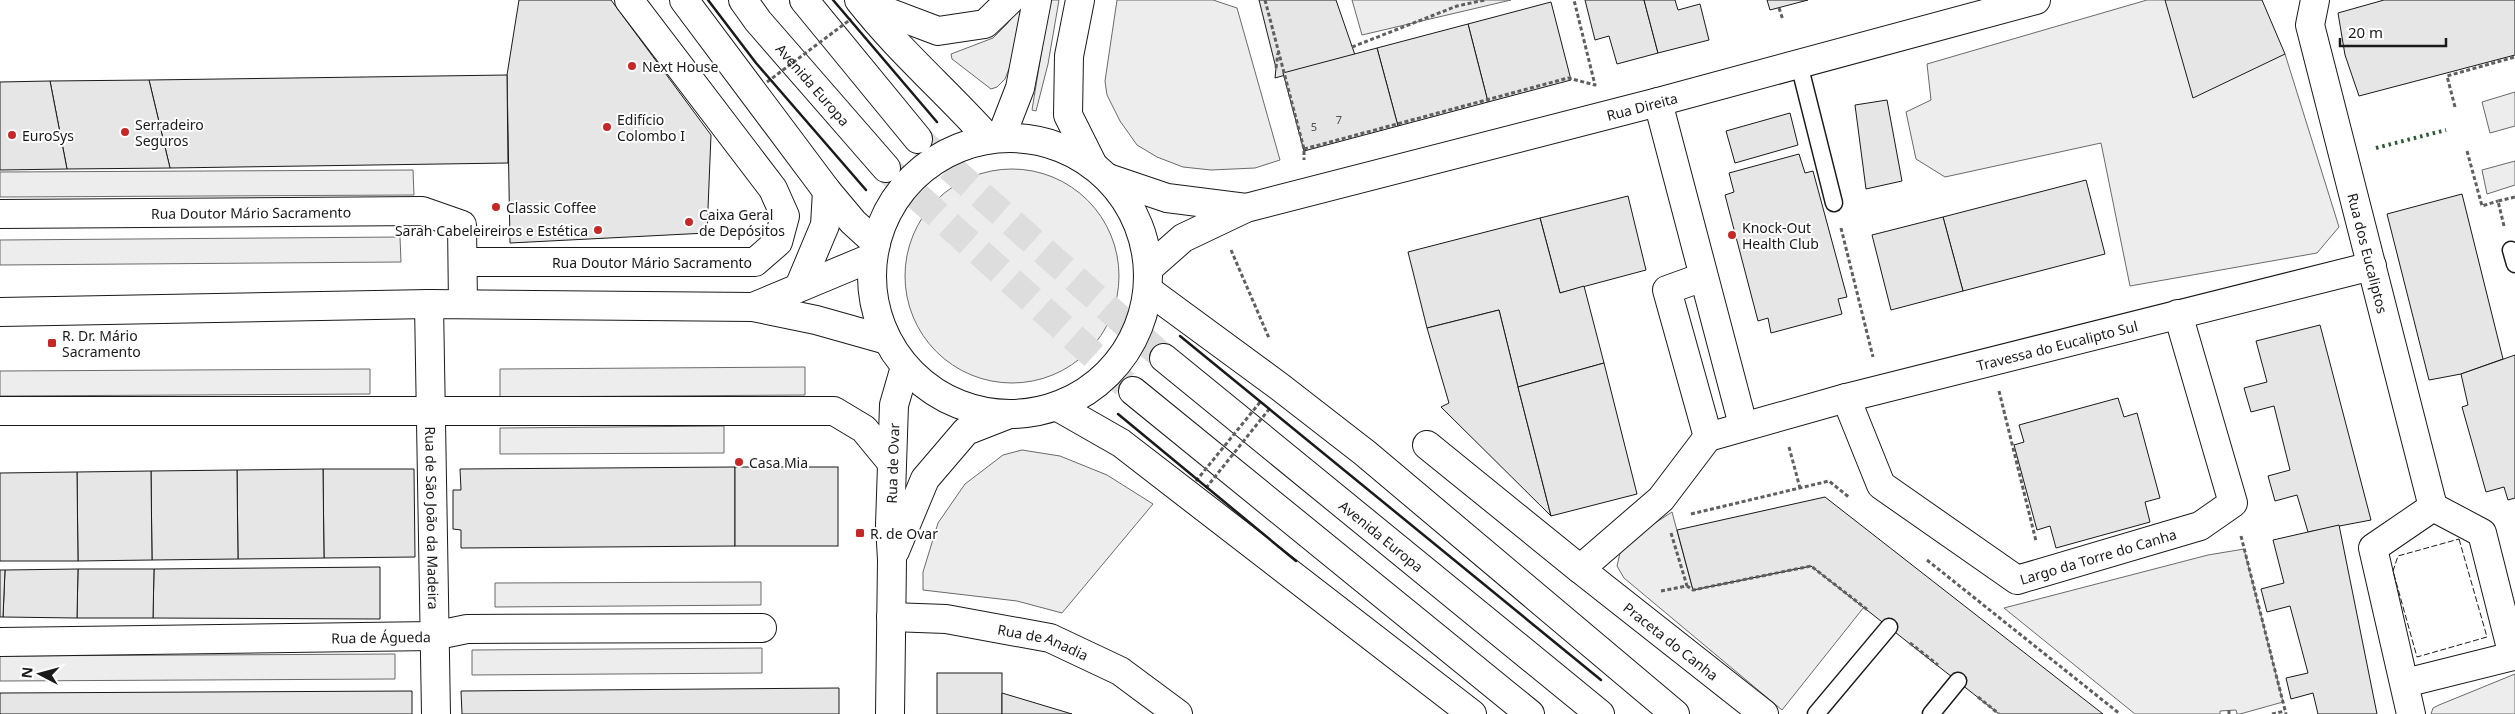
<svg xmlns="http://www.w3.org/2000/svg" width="2515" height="714" viewBox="0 0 2515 714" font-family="'Noto Sans',sans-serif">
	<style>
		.built { fill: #ededed; stroke: #6a6a6a }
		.building { fill: #e6e6e6; stroke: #1a1a1a }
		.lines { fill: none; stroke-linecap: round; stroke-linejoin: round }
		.primary-tunnel { stroke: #ddd; stroke-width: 28; stroke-dasharray: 28 14; stroke-linecap: butt }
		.lane-casing { stroke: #1a1a1a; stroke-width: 19 }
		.street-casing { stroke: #1a1a1a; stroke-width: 30 }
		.secondary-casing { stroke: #1a1a1a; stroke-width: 30 }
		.primary-casing { stroke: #1a1a1a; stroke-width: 30 }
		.path { stroke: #5f5f5f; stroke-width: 3; stroke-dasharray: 4 2.5; stroke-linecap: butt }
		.lane { stroke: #fff; stroke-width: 16 }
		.street { stroke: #fff; stroke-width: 28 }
		.secondary { stroke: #fff; stroke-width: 28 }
		.primary { stroke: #fff; stroke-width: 28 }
		.path-bridge { stroke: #5f5f5f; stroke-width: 3; stroke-dasharray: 4 2.5; stroke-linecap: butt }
		.hedge { stroke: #2b5a34; stroke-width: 4; stroke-dasharray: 2.5 4; stroke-linecap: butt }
		.fence { stroke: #1a1a1a; stroke-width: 1; stroke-dasharray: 6 2.5; stroke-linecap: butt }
		.wall { stroke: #1a1a1a; stroke-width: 2.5 }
		.poi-dot { fill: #c62828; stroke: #fff; stroke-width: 2 }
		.labels { text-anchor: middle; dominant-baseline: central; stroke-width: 4; stroke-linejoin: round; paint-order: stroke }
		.number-label { font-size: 11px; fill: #4d4d4d }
		.poi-label { font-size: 14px; fill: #1a1a1a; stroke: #fff; text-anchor: start }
		.street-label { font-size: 14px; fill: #1a1a1a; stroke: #fff }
	</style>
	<rect width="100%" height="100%" fill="#fff"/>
	<g class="built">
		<polygon points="1026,0 1014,56 1005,79 997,87 991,89 952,59 951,54 993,38 1007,24"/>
		<polygon points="1050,0 1059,0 1048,64 1036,111 1032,110"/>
		<polygon points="1117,0 1213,0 1237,8 1280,160 1255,168 1211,170 1183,167 1157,157 1137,145 1120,121 1107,95 1105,81"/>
		<polygon points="1352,0 1511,0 1362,35"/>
		<polygon points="2147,0 2165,0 2285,54 2339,227 2317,253 2130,286 2101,143 1945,177 1916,159 1906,112 1931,100 1927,64"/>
		<polygon points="2515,92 2515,126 2490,133 2482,102"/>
		<polygon points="2515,161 2515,185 2487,194 2482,170"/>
		<circle cx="1012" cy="276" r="107"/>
		<polygon points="413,170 414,195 0,197 0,172"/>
		<polygon points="400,237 401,262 0,265 0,240"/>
		<polygon points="805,367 805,395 500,397 500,369"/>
		<polygon points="370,369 370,394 0,396 0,371"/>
		<polygon points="724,426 724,453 500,454 500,428"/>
		<polygon points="1022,450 1060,456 1107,475 1153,504 1062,613 1017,601 923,590 923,572 938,523 965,484 1003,455"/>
		<polygon points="1672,512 1693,590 1811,566 1864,607 1782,710 1624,578 1617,566 1621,549 1630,539"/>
		<polygon points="2244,549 2283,702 2240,714 2237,714 2236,710 2220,711 2220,714 2135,714 2004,608 2208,555"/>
		<polygon points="761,582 761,605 495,607 495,583"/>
		<polygon points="762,648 762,673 472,675 472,650"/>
		<polygon points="395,654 395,679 0,681 0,656"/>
		<polygon points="2515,674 2515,714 2431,714 2433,708 2439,705"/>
	</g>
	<g class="building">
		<polygon points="519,0 611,0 711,135 707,233 510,243 507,75"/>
		<polygon points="1259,0 1336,0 1355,55 1275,78 1276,68"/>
		<polygon points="1585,0 1644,0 1658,53 1617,64 1609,36 1595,40"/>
		<polygon points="1644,0 1675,0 1678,10 1700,4 1709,40 1658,53"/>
		<polygon points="1767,0 1808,0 1770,10"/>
		<polygon points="2165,0 2262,0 2285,54 2193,98"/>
		<polygon points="2384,0 2515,0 2515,55 2359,96 2345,55 2338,13"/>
		<polygon points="1551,2 1571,80 1488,102 1468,24"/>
		<polygon points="1468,24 1488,102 1398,126 1377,48"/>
		<polygon points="1377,48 1398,126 1304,151 1283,73"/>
		<polygon points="507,75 508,163 170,168 149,80"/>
		<polygon points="149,80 170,168 67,169 50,81"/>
		<polygon points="50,81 67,169 0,170 0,82"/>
		<polygon points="1887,100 1902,181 1866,189 1855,105"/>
		<polygon points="1790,113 1798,145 1735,163 1726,131"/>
		<polygon points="1799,154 1805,173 1813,171 1847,297 1838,299 1842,314 1771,333 1768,318 1758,321 1725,195 1734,192 1729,173"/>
		<polygon points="2086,180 2105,254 1963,291 1943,217"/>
		<polygon points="2462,194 2503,359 2461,374 2429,380 2387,214"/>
		<polygon points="1628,196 1646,270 1560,293 1540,218"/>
		<polygon points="1943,217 1963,291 1891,310 1872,235"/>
		<polygon points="1540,218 1560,293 1584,286 1604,363 1518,387 1499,310 1427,328 1408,252"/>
		<polygon points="1499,310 1518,387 1551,516 1441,407 1449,403 1427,328"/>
		<polygon points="2320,325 2371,520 2308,532 2297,495 2275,501 2268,476 2290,470 2274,406 2251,412 2244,388 2267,382 2256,341"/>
		<polygon points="2515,355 2515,498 2508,500 2504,487 2486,492 2462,407 2468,405 2461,374"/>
		<polygon points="1604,363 1637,494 1551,516 1518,387"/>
		<polygon points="2118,398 2124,417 2137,413 2160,498 2145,502 2150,522 2056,548 2050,526 2037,530 2014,445 2024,442 2019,425"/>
		<polygon points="735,467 735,546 461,548 461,530 453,529 453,490 461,490 460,469"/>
		<rect x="735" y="467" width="103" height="79"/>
		<polygon points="323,469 414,469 415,557 324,558"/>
		<polygon points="323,469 324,558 238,559 237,470"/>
		<polygon points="237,470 238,559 152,560 151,471"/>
		<polygon points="151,471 152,560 78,561 77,472"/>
		<polygon points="77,472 78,561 0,561 0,473"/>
		<polygon points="1825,497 2103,714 1999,714 1811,566 1693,590 1677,530"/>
		<polygon points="2339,525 2377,714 2318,714 2313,693 2291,699 2286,678 2308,673 2290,606 2267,612 2261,589 2284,583 2273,540"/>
		<polygon points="380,567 380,619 153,618 154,569"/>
		<polygon points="78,569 154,569 153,618 77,618"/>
		<polygon points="78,569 77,618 3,617 5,570"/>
		<polygon points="0,570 5,570 3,617 0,617"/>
		<rect x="937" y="673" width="65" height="41"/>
		<polygon points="839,688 839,714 462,714 461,691"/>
		<polygon points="412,691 412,714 0,714 0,693"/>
		<polygon points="1002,693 1072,714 1002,714"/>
	</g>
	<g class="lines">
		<g class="primary-tunnel">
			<polyline points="918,139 1164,358"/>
			<polyline points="886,168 1133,391"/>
		</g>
		<defs>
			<g id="lane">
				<polyline points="1799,64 1834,203"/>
				<polyline points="2511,250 2515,264"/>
				<polyline points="1816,714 1889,627"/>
				<polyline points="1931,714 1958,681"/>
			</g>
			<g id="street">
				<polyline points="1080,0 1069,56 1068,115 1093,165"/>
				<path id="s1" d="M 2315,0 L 2310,25 L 2433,507 L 2482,533 L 2513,656 L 2405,683"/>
				<polyline points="861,2 938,31 985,24 1010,0"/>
				<polyline points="1658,102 1743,425"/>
				<polyline points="1001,137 1020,88 1037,0"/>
				<path id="s2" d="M 0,214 L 422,211 L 462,225 L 463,304"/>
				<path id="s3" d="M 464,262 L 755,262 L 778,242 L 785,216 L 773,189 L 629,0"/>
				<polyline points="1703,277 1667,290 1708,437"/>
				<path id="s4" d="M 429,304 L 436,714"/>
				<path id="s5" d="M 1846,398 L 1881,485 L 2017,580 L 2200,526 L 2233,503 L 2178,314"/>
				<polyline points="0,411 834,411 864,429 892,463"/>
				<path id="s6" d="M 1708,437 L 1846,398 L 2372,266"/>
				<path id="s7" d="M 1708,437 L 1661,499 L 1580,569 L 1764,714"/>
				<polyline points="1427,445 1580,569"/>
				<polyline points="895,551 925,479 966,431 1007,415"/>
				<path id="s8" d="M 891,617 L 946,619 L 1050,638 L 1120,671 L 1178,714"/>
				<path id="s9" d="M 0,642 L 433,636 L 467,629 L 762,628"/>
				<path id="s10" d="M 890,714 L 892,560 L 890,525 L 894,405 L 905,367"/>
				<polyline points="2411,714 2373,548 2433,507"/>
			</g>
			<g id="secondary">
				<circle cx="1010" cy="276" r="138"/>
				<polyline points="1108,178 1167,198 1246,208"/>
				<path id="s11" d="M 1149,268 L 1183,238 L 1246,208 L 1658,102 L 2036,0"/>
				<polyline points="753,307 873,257"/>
				<polyline points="0,312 429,304 753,307 816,320 887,340"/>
			</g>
			<g id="primary">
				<polyline points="684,0 827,191 853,222 876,243"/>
				<path id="s12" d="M 743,0 L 758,21 L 886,168"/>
				<polyline points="804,0 918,139"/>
				<path d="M 859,0 C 898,50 947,92 989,139"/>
				<polyline points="799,287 825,225 827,191"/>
				<polyline points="1148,290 1280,387 1365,453 1675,714"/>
				<path id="s13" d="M 1164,358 L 1600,714"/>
				<polyline points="1133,391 1530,714"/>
				<polyline points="1058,407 1121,443 1472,714"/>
			</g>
		</defs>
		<use href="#lane" class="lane-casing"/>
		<use href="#street" class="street-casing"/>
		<use href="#secondary" class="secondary-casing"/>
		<use href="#primary" class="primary-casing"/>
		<g class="path">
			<polyline points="1265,0 1304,149 1304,160"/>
			<polyline points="1779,8 1783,20"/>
			<polyline points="1352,47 1457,6 1485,0"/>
			<polyline points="1276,68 1278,53"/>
			<polyline points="2455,107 2447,76 2515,57"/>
			<polyline points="1304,149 1568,78 1595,85 1574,0"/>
			<polyline points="2467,151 2482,206 2498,201"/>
			<polyline points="2504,226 2498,201 2515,197"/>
			<polyline points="1841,228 1873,357"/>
			<polyline points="1231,250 1269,338"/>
			<polyline points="1999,391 2036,541"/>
			<polyline points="1789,447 1800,488"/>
			<polyline points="1691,514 1829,481 1850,498"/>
			<polyline points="1671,533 1687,586"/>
			<polyline points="2241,536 2286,714"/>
			<polyline points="1927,560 2120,714"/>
			<polyline points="1661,591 1687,586 1693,590 1811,566 1869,611"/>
			<polyline points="1910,643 1938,665"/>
			<polyline points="1978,697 1999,714"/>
			<polyline points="2229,714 2229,710"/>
			<polyline points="2272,714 2285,711"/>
		</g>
		<use href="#lane" class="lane"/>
		<use href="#street" class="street"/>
		<use href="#secondary" class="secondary"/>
		<use href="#primary" class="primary"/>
		<g class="path-bridge">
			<polyline points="767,82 851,19"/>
			<polyline points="1196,481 1261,401"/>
			<polyline points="1206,488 1270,408"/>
		</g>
		<polyline class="hedge" points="2376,148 2446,130"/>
		<polygon class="fence" points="2459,539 2487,637 2417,657 2393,571 2398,556"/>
		<g class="wall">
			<polyline points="708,0 756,63 866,190"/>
			<polyline points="833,0 937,122"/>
			<polyline points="1180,336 1601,680"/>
			<polyline points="1118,414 1296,561"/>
		</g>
	</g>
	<g class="poi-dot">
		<circle cx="632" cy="66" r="5"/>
		<circle cx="607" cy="127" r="5"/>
		<circle cx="125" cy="132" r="5"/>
		<circle cx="12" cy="135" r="5"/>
		<circle cx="496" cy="207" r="5"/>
		<circle cx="689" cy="222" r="5"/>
		<circle cx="598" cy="230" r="5"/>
		<circle cx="1732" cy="235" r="5"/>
		<rect x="47" y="338" width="10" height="10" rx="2.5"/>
		<circle cx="739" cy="462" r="5"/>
		<rect x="855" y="528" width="10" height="10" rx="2.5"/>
	</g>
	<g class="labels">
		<g class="number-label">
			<text x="1339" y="119">7</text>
			<text x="1314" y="126">5</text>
		</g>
		<g class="poi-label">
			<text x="642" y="66">Next House</text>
			<text x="617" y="119">Edifício<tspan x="617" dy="16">Colombo I</tspan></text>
			<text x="135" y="124">Serradeiro<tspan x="135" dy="16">Seguros</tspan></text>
			<text x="22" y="135">EuroSys</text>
			<text x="506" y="207">Classic Coffee</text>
			<text x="699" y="214">Caixa Geral<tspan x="699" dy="16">de Depósitos</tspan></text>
			<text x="1742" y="227">Knock-Out<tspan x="1742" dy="16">Health Club</tspan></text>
			<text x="588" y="230" text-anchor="end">Sarah Cabeleireiros e Estética</text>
			<text x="62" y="335">R. Dr. Mário<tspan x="62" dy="16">Sacramento</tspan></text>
			<text x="749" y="462">Casa Mia</text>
			<text x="870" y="533">R. de Ovar</text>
		</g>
		<g class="street-label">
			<text stroke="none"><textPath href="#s12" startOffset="110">Avenida Europa</textPath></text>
			<text stroke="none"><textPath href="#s11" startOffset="524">Rua Direita</textPath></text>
			<text stroke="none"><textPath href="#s2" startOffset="251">Rua Doutor Mário Sacramento</textPath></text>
			<text stroke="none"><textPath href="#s1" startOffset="261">Rua dos Eucaliptos</textPath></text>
			<text stroke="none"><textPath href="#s3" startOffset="188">Rua Doutor Mário Sacramento</textPath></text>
			<text stroke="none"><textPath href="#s6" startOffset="361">Travessa do Eucalipto Sul</textPath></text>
			<text stroke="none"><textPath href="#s10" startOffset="251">Rua de Ovar</textPath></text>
			<text stroke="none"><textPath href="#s4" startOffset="214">Rua de São João da Madeira</textPath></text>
			<text stroke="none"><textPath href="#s13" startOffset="281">Avenida Europa</textPath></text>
			<text stroke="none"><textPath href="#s5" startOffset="344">Largo da Torre do Canha</textPath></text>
			<text stroke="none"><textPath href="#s9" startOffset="381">Rua de Águeda</textPath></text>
			<text stroke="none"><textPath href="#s7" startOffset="301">Praceta do Canha</textPath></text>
			<text stroke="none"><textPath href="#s8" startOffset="155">Rua de Anadia</textPath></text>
		</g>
	</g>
	<g transform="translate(40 674) rotate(276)" stroke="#ffffff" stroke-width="4" paint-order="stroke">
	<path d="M0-4L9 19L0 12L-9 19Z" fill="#1a1a1a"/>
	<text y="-8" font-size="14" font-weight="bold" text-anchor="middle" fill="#1a1a1a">N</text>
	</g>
	<path d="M2340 38v8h106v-8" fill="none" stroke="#1a1a1a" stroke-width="2.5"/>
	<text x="2348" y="38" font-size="15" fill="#1a1a1a" stroke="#ffffff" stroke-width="4" paint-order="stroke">20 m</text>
</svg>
